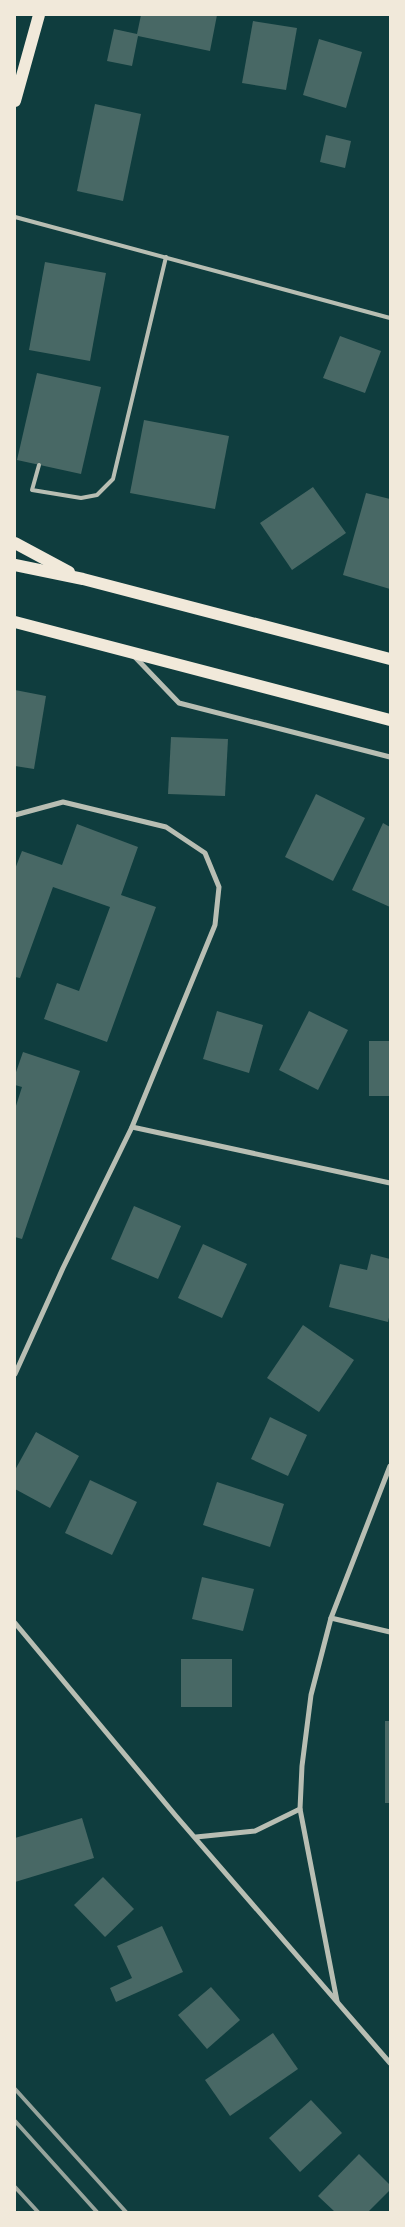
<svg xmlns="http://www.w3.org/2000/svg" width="405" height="2227" viewBox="0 0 405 2227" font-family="Ubuntu,sans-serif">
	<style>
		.building { fill: #486865 }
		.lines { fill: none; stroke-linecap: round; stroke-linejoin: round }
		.service { stroke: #b8beb3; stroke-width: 4 }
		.minor { stroke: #b8beb3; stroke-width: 5 }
		.primary { stroke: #f1e9da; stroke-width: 12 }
		.rail { stroke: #97a49c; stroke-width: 4 }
	</style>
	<rect width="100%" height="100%" fill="#0f3d3e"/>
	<g class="building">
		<polygon points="141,15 217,15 210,51 138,36 132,66 107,61 114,29 137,34"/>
		<polygon points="253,21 297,28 286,90 242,83"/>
		<polygon points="319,39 362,52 346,108 303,95"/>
		<polygon points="95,104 141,114 123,201 77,191"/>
		<polygon points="326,135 351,141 345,168 320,162"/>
		<polygon points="45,262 106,273 90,361 29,350"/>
		<polygon points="340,336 381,351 365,393 323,378"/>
		<polygon points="37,373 101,387 81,474 17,460"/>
		<polygon points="144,420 229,436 215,509 130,493"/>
		<polygon points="313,487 346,533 292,570 260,523"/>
		<polygon points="366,493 390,499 390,589 343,575"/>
		<polygon points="15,690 46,696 34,769 15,766"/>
		<polygon points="171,737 228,739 225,796 168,794"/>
		<polygon points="316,794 365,818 333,881 285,857"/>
		<polygon points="383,823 390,827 390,907 352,890"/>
		<polygon points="77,824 138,847 121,895 156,907 107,1042 44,1019 57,983 79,991 110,907 53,887 20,978 15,977 15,869 22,851 62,865"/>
		<polygon points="217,1011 263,1025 249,1073 203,1059"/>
		<polygon points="309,1011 348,1030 318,1090 279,1070"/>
		<rect x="369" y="1041" width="21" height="55"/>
		<polygon points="23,1052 80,1071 22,1239 15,1237 15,1109 22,1087 15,1085 15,1075"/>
		<polygon points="134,1206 181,1226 158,1279 111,1259"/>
		<polygon points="203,1244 247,1264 222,1318 178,1298"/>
		<polygon points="371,1254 390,1259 390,1313 388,1322 329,1307 340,1264 367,1270"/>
		<polygon points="303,1325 354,1360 319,1412 267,1378"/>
		<polygon points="270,1417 307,1435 288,1476 251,1459"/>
		<polygon points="36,1432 79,1456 50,1508 15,1489 15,1470"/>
		<polygon points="90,1480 137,1502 112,1555 65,1533"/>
		<polygon points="217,1482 284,1504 270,1547 203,1525"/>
		<polygon points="202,1577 254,1589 243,1631 192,1619"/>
		<rect x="181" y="1659" width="51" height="48"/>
		<rect x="385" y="1721" width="5" height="82"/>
		<polygon points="82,1818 94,1858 15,1882 15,1838"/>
		<polygon points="103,1877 134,1909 105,1937 74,1905"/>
		<polygon points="162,1926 183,1972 116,2002 110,1988 132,1978 117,1946"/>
		<polygon points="211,1987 240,2020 207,2049 178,2015"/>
		<polygon points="273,2033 298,2069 230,2116 205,2080"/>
		<polygon points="311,2100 342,2133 300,2172 269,2138"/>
		<polygon points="359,2154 390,2185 390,2190 368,2212 335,2212 318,2196"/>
	</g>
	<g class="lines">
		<g class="service">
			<polyline points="15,217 390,318"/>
			<polyline points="39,465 32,490 81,498 97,495 113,479 166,257"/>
		</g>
		<g class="minor">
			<polyline points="134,656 179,703 390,757"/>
			<polyline points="15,815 63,802 166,827 205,853 219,887 215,925 132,1127 63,1268 15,1374"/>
			<polyline points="132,1127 390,1183"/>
			<polyline points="331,1618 390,1632"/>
			<polyline points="15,1623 176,1816 390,2063"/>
			<polyline points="196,1837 255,1831 300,1809"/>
			<polyline points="337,2001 300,1809 302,1766 311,1695 331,1618 390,1466"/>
		</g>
		<g class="primary">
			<polyline points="15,101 39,15"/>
			<polyline points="15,543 69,572"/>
			<polyline points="15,565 83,579 390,659"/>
			<polyline points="15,622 390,720"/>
		</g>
		<g class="rail">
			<polyline points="15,2089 126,2212"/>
			<polyline points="15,2121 97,2212"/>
			<polyline points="15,2187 38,2212"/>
		</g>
	</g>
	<rect width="405" height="2227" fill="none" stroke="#f1e9da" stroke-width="32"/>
</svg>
